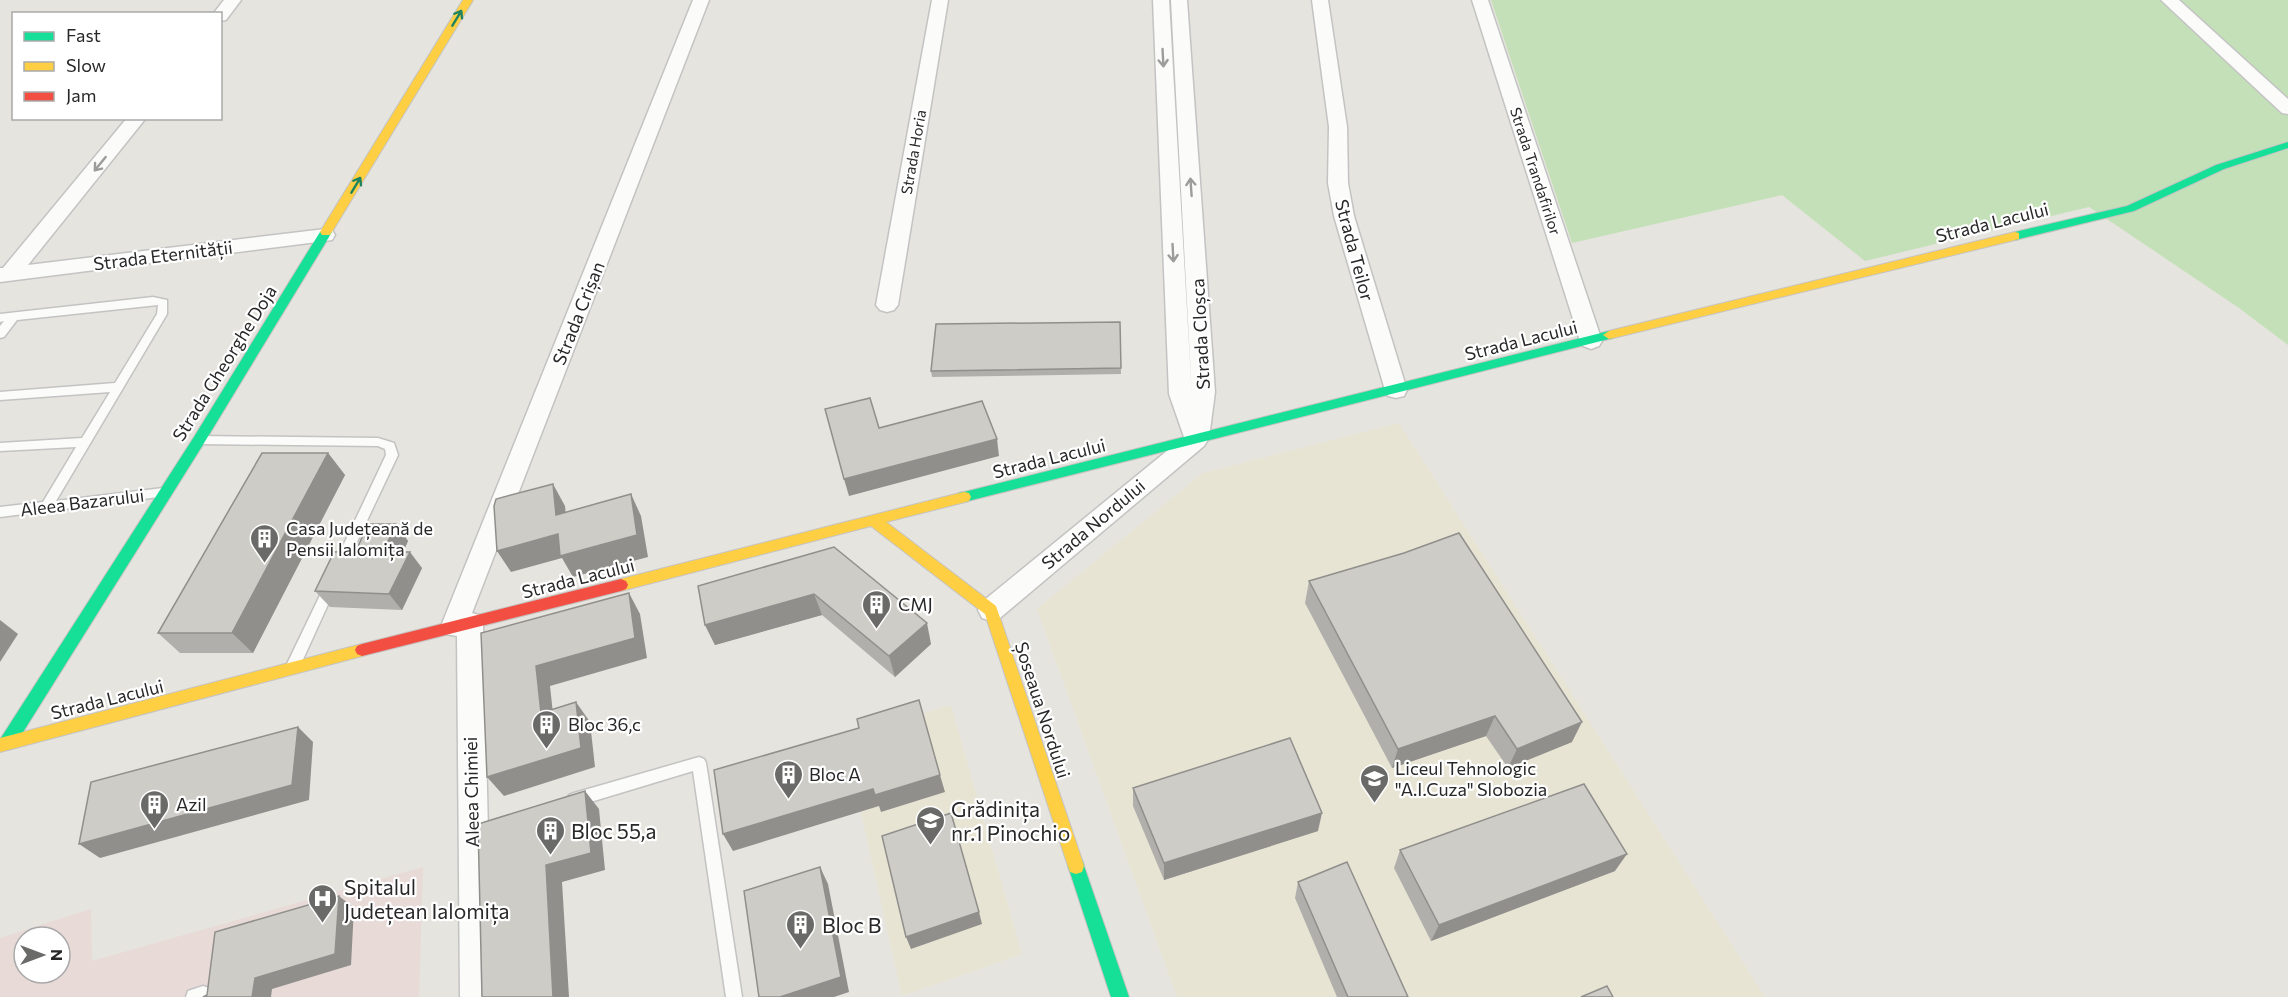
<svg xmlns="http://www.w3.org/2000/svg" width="2288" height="997" viewBox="0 0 2288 997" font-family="Commissioner,sans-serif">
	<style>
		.education { fill: #e8e4d4 }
		.medical { fill: #e8dad7; fill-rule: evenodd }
		.green { fill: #c4e0b9 }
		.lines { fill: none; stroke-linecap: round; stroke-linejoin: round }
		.lane-casing { stroke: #c4c3c3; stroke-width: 3 }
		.street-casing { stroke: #c4c3c3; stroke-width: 3 }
		.fast-casing { stroke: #c4c3c3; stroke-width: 2 }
		.slow-casing { stroke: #c4c3c3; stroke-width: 2 }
		.jam-casing { stroke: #c4c3c3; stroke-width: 2 }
		.lane { fill: #fbfbfa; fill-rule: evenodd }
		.street { fill: #fbfbfa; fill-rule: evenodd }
		.fast { fill: #16e098; fill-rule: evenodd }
		.slow { fill: #ffcf43; fill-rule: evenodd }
		.jam { fill: #f24e42; fill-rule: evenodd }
		.wall { fill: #b0afab }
		.shaded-wall { fill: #908f8b }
		.building { fill: #cdccc7; stroke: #908f8b; stroke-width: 1.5 }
		.oneway { stroke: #1f8460 }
		.oneway2 { stroke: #9c9c9c }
		.labels { text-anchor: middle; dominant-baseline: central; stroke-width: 4.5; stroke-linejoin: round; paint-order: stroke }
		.far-street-label { font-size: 15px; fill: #282828; stroke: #fff }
		.street-label { font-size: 18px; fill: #282828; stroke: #fff }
		.poi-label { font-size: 18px; fill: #282828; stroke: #fff; text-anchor: start }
		.near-poi-label { font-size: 21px; fill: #282828; stroke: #fff; text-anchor: start }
	</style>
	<rect width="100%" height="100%" fill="#e6e4de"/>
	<g class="education">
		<polygon points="1399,423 1765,997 1177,997 1037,609 1203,473"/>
		<polygon points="951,705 1022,954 902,996 844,737"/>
	</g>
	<path class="medical" d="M 423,867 L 419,997 L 0,997 L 0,938 L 91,909 L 92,961 ZM 24,937 L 60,937 L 60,973 L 24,973 Z"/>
	<polygon class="green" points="1491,0 2288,0 2288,345 2239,308 2089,207 1865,261 1782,195 1572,243"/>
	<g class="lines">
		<defs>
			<g id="lane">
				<polygon points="153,297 167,300 167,314 56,501 163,488 167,490 169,493 167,496 0,517 0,507 43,502 76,447 0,451 0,443 82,438 110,392 0,400 0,392 115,383 157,314 158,305 17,320 4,337 0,338 0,326 4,321 0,322 0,314"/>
				<polygon points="200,436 378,438 394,443 398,455 346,565 344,569 336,569 334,565 386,455 385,449 378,446 200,444 194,440"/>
				<polygon points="330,582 334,583 336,587 300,666 298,670 293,672 288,670 286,666 324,587 326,583"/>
				<polygon points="699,757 704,759 706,763 742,997 726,997 693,771 574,807 569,805 567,800 569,795 574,793"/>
				<polygon points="203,986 209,988 211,994 210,997 186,997 188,991"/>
			</g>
			<g id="street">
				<polygon points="224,0 241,0 226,20 220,21 220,14 213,14"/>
				<polygon points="693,0 709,0 472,613 479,615 483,623 492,997 460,997 457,636 445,634 441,626"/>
				<polygon points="932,0 948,0 898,305 894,310 887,312 880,310 876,305"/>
				<polygon points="1153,0 1169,0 1192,397 1171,0 1187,0 1215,392 1209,438 1204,446 1000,618 991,621 982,618 978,610 982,602 1184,437 1169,394"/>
				<polygon points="1312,0 1328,0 1347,127 1348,183 1354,216 1407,390 1404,396 1396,398 1388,396 1385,390 1334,216 1328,183 1329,127"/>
				<polygon points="1472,0 1488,0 1602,341 1599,346 1591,349 1583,346 1580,341"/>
				<polygon points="2161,0 2179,0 2288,99 2288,114 2282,113"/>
				<polygon points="127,118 146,118 28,265 325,229 332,230 335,235 332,240 325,241 0,282 0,268 3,268"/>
			</g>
			<g id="fast">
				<polygon points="2288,142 2288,148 2224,169 2134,211 2015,240 2009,236 2015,232 2127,206 2216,165"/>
				<polygon points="326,228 332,232 204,443 13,748 7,750 1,748 1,738 194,437 320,232"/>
				<polygon points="1609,331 1615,335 1613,338 964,502 959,501 957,497 959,493 964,492"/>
				<polygon points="1076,858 1082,860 1084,866 1129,997 1111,997 1068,866 1070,860"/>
			</g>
			<g id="slow">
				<polygon points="463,0 473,0 330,235 322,235 320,232"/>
				<polygon points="2015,232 2019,233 2019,239 1609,339 1603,335 1609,331"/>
				<polygon points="964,492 969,493 971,497 969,501 886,522 996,606 1084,866 1082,872 1076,874 1070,872 1068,866 985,614 871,526 621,591 616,589 614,585 616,581 621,579"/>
				<polygon points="362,644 367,646 369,650 367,654 362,656 0,752 0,738"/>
			</g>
			<polygon id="jam" points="621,579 626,581 628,585 626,589 621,591 362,656 357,654 355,650 357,646 362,644"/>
		</defs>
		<use href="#lane" class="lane-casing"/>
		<use href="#street" class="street-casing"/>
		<use href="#fast" class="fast-casing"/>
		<use href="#slow" class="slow-casing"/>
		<use href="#jam" class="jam-casing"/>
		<use href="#lane" class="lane"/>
		<use href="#street" class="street"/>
		<use href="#fast" class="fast"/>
		<use href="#slow" class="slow"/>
		<use href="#jam" class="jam"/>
	</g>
	<g class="wall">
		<polygon points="1120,322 1121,374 932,377 931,371"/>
		<polygon points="328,453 345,475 253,653 180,653 158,633"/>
		<polygon points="396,524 408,541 403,552 422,568 402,610 330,607 315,591"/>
		<polygon points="834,547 931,644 895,677 822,615 715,645 705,625"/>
		<polygon points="1309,581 1572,742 1508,768 1486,736 1392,768 1305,603"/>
		<polygon points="1133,788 1318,831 1164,880 1133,806"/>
		<polygon points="1400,850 1615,871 1431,941 1394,868"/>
		<polygon points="1298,882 1408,997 1337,997 1295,898"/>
	</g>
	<g class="shaded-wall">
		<polygon points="997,439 999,456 849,496 844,479"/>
		<polygon points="328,453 345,475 253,653 232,633"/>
		<polygon points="553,484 565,506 568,537 556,515"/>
		<polygon points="631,494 641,516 648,557 573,577 562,558 511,572 497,551"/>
		<polygon points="396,524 408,541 396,568 383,552"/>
		<polygon points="410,552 422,568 402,610 389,594"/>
		<polygon points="629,593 640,614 647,658 550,686 555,732 541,713 536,666"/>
		<polygon points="814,594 822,615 715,645 705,625"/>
		<polygon points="0,620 18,634 0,662"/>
		<polygon points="927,623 931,644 895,677 889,656"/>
		<polygon points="576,702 590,722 595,767 504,796 487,777"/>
		<polygon points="1495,716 1486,736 1392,768 1398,749"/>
		<polygon points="1582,722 1572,742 1508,768 1517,749"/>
		<polygon points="298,727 313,742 309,800 100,858 79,844"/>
		<polygon points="940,775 945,792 881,812 879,806 733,851 723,834 873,789"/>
		<polygon points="585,791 599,809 605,870 562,882 569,997 553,997 546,865"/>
		<polygon points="1322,813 1318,831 1164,880 1164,863"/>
		<polygon points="1627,854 1615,871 1431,941 1439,925"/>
		<polygon points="820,867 828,884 849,992 834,997 780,997"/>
		<polygon points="339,896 354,908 351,965 272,989 271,997 252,997 255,978"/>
		<polygon points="979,912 982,924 911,949 906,937"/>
	</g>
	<g class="building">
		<polygon points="1120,322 1121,368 931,371 936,324"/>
		<polygon points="870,398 879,428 982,401 997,439 844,479 825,409"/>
		<polygon points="262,453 328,453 232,633 158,633"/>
		<polygon points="553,484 556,515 631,494 637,535 560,556 558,534 497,551 494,506 496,499"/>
		<polygon points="368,524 396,524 383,552 410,552 389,594 315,591 334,552 356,551"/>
		<polygon points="1459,533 1582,722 1517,749 1495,716 1398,749 1309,581 1404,553"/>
		<polygon points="834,547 927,623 889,656 814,594 705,625 698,586"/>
		<polygon points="629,593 635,638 536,666 541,713 576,702 581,748 487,777 481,633"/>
		<polygon points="919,700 940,775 875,795 873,789 723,834 714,770 859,728 857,719"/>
		<polygon points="298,727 292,785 79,844 91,782"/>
		<polygon points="1290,738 1322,813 1164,863 1133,788"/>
		<polygon points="1584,784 1627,854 1439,925 1400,850"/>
		<polygon points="585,791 591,853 546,865 553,997 482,997 478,824"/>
		<polygon points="951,813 979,912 906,937 882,836"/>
		<polygon points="1347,862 1408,997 1348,997 1298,882"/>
		<polygon points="820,867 841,977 780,997 759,997 744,891"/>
		<polygon points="339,896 335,954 255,978 252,997 203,997 207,995 215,932"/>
		<polygon points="1607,986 1613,997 1581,997"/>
	</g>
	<defs><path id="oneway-shaft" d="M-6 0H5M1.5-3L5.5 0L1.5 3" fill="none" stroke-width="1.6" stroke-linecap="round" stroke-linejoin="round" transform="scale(1.5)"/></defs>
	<g class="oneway">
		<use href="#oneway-shaft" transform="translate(457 18) rotate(-59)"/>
		<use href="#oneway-shaft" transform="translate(356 185) rotate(-59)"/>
	</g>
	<g class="oneway2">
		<use href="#oneway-shaft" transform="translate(1163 58) rotate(87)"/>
		<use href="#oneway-shaft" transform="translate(100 164) rotate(129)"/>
		<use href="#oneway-shaft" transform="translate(1191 187) rotate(-94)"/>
		<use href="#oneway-shaft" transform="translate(1173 253) rotate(87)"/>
	</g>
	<defs>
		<symbol id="building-pin" viewBox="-11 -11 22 30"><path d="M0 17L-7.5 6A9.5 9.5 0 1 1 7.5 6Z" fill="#6a6a68" stroke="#fff"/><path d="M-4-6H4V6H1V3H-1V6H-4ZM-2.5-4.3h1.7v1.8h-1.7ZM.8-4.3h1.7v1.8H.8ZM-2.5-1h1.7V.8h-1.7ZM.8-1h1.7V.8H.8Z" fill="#fff"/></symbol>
		<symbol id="university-pin" viewBox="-11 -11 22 30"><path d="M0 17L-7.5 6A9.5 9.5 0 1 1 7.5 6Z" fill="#6a6a68" stroke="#fff"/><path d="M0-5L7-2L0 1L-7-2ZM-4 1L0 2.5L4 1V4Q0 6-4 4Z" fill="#fff"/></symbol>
		<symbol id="school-pin" viewBox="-11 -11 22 30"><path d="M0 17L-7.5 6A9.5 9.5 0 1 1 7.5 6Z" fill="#6a6a68" stroke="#fff"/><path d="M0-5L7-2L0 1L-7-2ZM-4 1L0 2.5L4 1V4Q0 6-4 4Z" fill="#fff"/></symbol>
		<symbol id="hospital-pin" viewBox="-11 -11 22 30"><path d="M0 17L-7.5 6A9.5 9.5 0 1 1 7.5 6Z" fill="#6a6a68" stroke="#fff"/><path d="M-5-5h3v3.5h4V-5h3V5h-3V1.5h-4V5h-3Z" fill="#fff"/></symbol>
	</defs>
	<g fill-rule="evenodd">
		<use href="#building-pin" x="248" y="522" width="33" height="45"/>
		<use href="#building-pin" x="860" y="588" width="33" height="45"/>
		<use href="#building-pin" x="530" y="708" width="33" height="45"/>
		<use href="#building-pin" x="772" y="758" width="33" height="45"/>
		<use href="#university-pin" x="1358" y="762" width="33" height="45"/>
		<use href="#building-pin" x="138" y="788" width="33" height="45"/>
		<use href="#school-pin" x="914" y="804" width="33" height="45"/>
		<use href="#building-pin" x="534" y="814" width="33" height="45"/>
		<use href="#hospital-pin" x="306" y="882" width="33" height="45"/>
		<use href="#building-pin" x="784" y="908" width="33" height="45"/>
	</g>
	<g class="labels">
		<g class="far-street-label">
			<text transform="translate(913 152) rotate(-80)">Strada Horia</text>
			<text transform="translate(1536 171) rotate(72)">Strada Trandafirilor</text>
		</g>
		<g class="street-label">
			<text transform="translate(1992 222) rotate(-14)">Strada Lacului</text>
			<text transform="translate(1355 250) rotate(75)">Strada Teilor</text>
			<text transform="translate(163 255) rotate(-7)">Strada Eternității</text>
			<text transform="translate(578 313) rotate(-68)">Strada Crișan</text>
			<text transform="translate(1200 334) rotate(-93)">Strada Cloșca</text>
			<text transform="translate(1521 340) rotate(-14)">Strada Lacului</text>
			<text transform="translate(224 363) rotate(-58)">Strada Gheorghe Doja</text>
			<text transform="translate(1049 458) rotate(-14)">Strada Lacului</text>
			<text transform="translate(82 502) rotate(-7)">Aleea Bazarului</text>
			<text transform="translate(1093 524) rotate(-40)">Strada Nordului</text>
			<text transform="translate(578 578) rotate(-14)">Strada Lacului</text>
			<text transform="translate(107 699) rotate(-14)">Strada Lacului</text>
			<text transform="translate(1043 710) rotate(72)">Șoseaua Nordului</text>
			<text transform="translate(471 792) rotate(-91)">Aleea Chimiei</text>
		</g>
		<g class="poi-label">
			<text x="286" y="528">Casa Județeană de<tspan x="286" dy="21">Pensii Ialomița</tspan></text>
			<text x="898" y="604">CMJ</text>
			<text x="568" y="724">Bloc 36,c</text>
			<text x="1395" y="768">Liceul Tehnologic<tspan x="1395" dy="21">"A.I.Cuza" Slobozia</tspan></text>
			<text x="809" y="774">Bloc A</text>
			<text x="176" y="804">Azil</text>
		</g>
		<g class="near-poi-label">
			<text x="951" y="808">Grădinița<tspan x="951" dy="24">nr.1 Pinochio</tspan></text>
			<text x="571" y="830">Bloc 55,a</text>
			<text x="344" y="886">Spitalul<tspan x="344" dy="24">Județean Ialomița</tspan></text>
			<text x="822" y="924">Bloc B</text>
		</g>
	</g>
	<rect x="12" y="12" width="210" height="108" fill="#ffffff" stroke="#a9a9a9" stroke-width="1.5"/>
	<rect x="24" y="32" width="30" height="9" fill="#16e098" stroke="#a9a9a9" stroke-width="1.5"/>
	<text x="66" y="42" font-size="18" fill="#282828">Fast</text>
	<rect x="24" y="62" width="30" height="9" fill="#ffcf43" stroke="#a9a9a9" stroke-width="1.5"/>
	<text x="66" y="72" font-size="18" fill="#282828">Slow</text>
	<rect x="24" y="92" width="30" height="9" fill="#f24e42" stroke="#a9a9a9" stroke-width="1.5"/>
	<text x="66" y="102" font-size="18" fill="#282828">Jam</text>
	<g transform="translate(42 955) rotate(90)"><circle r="28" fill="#ffffff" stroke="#a9a9a9" stroke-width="1.5"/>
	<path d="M0-4.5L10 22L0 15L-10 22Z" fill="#6a6a68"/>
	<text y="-9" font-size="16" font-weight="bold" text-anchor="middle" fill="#282828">N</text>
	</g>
</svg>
